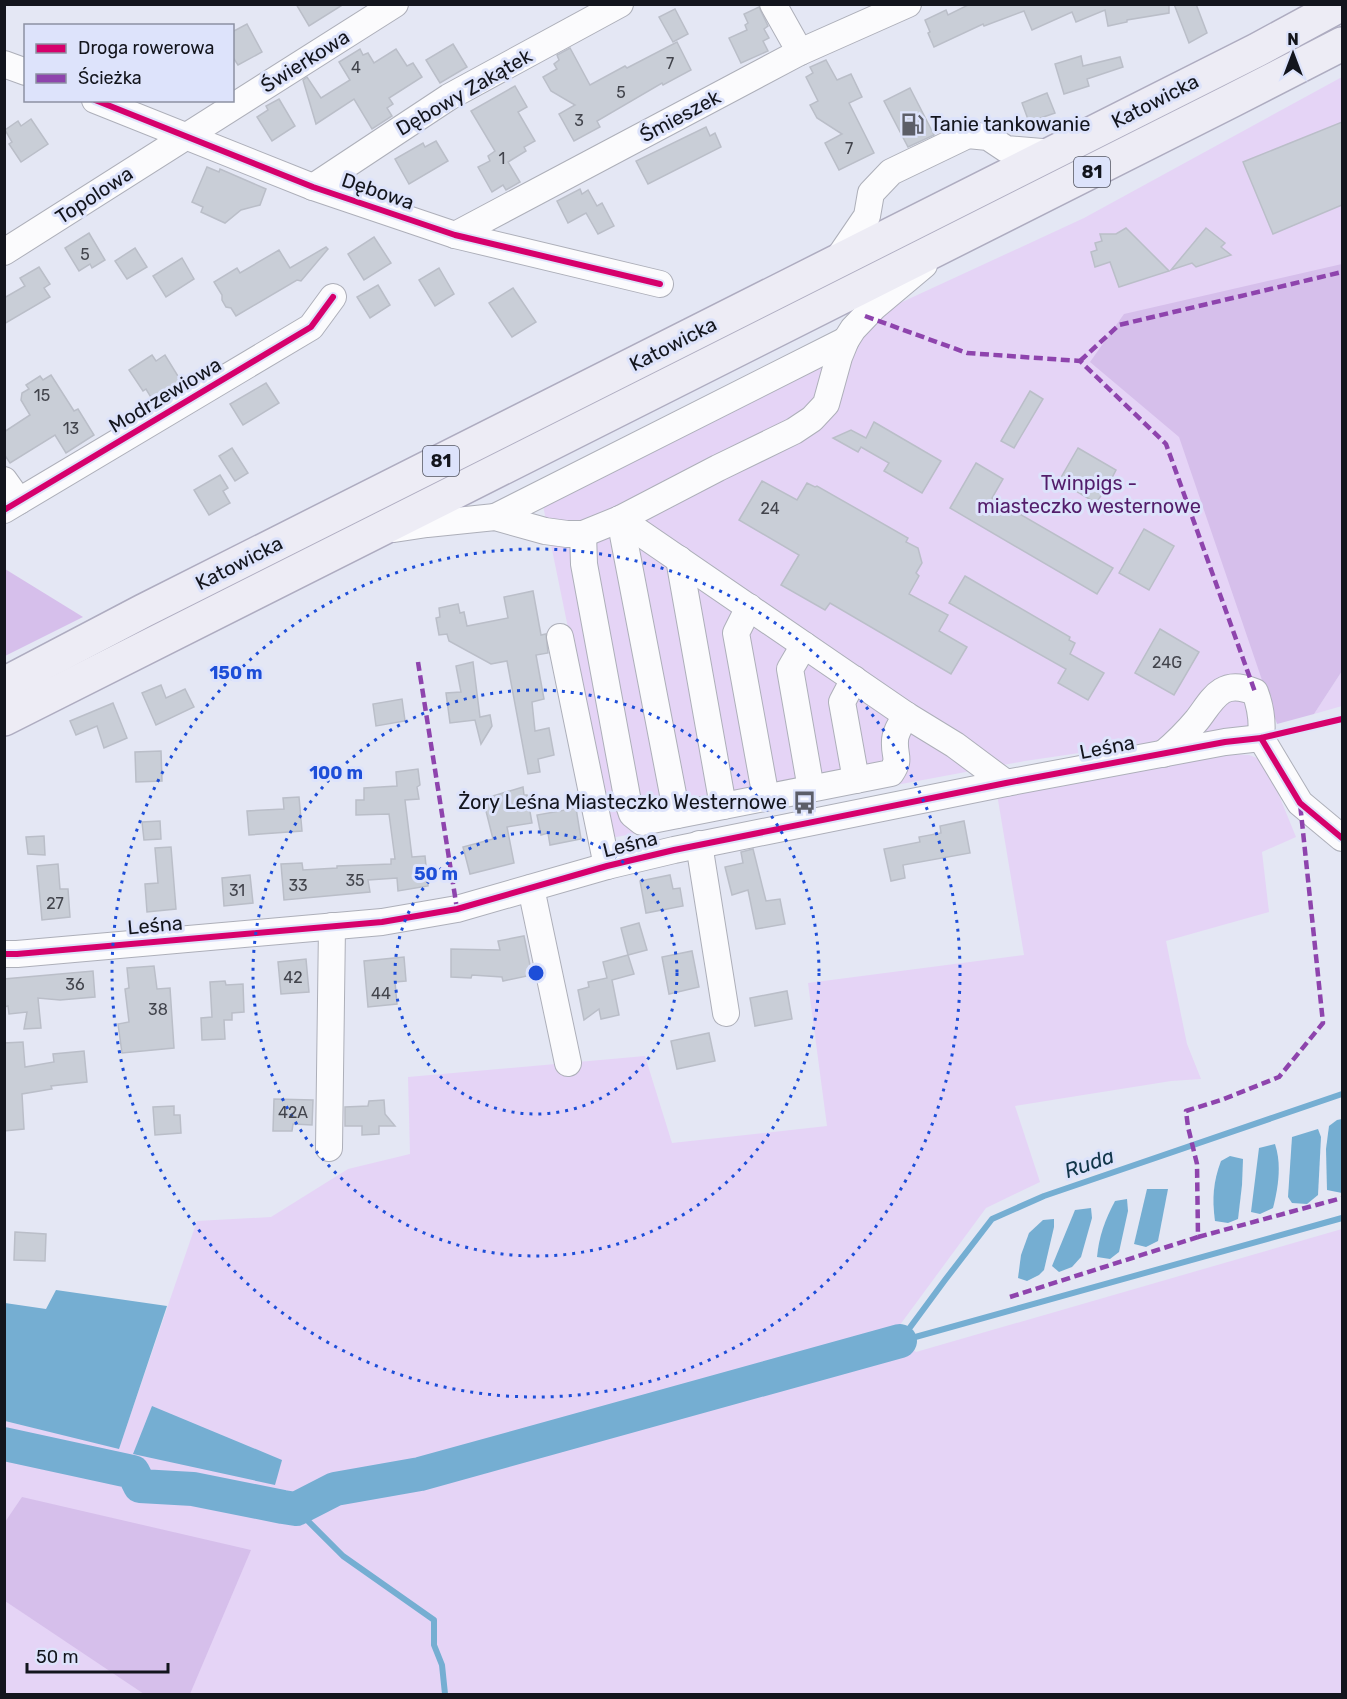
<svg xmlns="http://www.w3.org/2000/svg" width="1347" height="1699" viewBox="0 0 1347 1699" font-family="Rubik,sans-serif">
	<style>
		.green { fill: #e5d4f6 }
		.forest { fill: #d6bfeb }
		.water { fill: #75aed2 }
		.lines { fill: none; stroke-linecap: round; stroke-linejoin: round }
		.stream { stroke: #75aed2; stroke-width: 6 }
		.river { stroke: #75aed2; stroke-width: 34 }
		.building { fill: #c9ced7; stroke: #babec8; stroke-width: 1.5 }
		.minor-casing { stroke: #adafb9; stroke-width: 28 }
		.major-casing { stroke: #aeacc0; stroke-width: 36 }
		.minor { stroke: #fbfbfd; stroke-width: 26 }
		.major { stroke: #edecf5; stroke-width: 33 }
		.quiet { stroke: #8e44ad; stroke-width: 4.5; stroke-dasharray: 9 4.5; stroke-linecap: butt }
		.cycleway-casing { stroke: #dde3fb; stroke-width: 10 }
		.cycleway { stroke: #d6006c; stroke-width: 6 }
		.ring { fill: none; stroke: #1d4ed8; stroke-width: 3; stroke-dasharray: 3 6 }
		.labels { text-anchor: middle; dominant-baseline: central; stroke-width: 6; stroke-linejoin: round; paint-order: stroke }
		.number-label { font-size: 16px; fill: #42444c }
		.shield { fill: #dde3fb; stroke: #505360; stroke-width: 1.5 }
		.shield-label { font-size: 18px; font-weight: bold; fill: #13151d }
		.street-label { font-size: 20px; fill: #13151d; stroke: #dde3fb }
		.poi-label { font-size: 20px; fill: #13151d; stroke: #dde3fb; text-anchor: start }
		.park-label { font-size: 20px; fill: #531d6b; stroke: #dde3fb }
		.water-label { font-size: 21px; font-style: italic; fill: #12364a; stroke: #dde3fb }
		.centre { fill: #1d4ed8; stroke: #dde3fb; stroke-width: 3 }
		.ring-label { font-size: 18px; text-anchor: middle; font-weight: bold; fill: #1d4ed8; stroke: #dde3fb; stroke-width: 6; stroke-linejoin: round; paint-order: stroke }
	</style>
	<rect width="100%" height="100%" fill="#e4e7f4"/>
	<g class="green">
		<polygon points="1342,77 1342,657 1311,706 1242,729 1025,761 611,838 539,486 835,333 1084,218"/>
		<polygon points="1342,671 1342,706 1314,714"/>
		<polygon points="1210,753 1249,755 1265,761 1296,837 1262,852 1269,912 1166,941 1187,1044 1201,1079 1171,1081 1015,1106 1040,1182 986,1208 894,1333 916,1352 1342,1229 1342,1694 5,1694 5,1421 119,1448 197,1221 271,1217 348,1169 410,1154 408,1077 645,1056 672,1143 827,1126 808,983 1024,955 997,794"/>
	</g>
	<g class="forest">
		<polygon points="1342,264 1342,671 1314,714 1277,724 1179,437 1090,362 1124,314"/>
		<polygon points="4,569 5,569 83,617 5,656"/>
		<polygon points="22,1497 251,1550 190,1694 144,1694 5,1601 5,1522"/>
	</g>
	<g class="water">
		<polygon points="1342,1119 1342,1193 1327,1190 1326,1149 1329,1126 1337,1120"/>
		<polygon points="1318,1129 1321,1137 1318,1195 1307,1204 1292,1203 1288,1197 1292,1137"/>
		<path d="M 1275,1144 C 1282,1165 1278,1188 1273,1208 L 1260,1214 L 1251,1212 L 1259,1148 Z"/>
		<path d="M 1230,1156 L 1243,1159 L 1242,1185 L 1238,1219 L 1228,1223 L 1215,1221 C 1212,1199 1213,1182 1221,1161 Z"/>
		<polygon points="1147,1189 1168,1189 1158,1241 1146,1247 1134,1244"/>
		<path d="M 1127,1199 L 1128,1211 L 1119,1252 L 1110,1259 L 1097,1257 C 1099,1236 1105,1220 1115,1201 Z"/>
		<polygon points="1091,1208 1092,1218 1081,1257 1072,1267 1059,1272 1052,1266 1075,1210"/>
		<polygon points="1054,1219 1054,1227 1044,1270 1039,1275 1027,1281 1018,1278 1021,1255 1029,1233 1043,1220"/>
		<polygon points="56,1290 167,1306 119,1449 5,1421 5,1303 46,1309"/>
		<polygon points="152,1406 282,1460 275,1485 133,1454"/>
	</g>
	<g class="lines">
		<g class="stream">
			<polyline points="900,1341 945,1280 992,1219 1044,1196 1342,1094"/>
			<polyline points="901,1341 1342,1218"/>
			<polyline points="296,1509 343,1556 434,1620 434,1645 442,1665 445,1694"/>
		</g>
		<polyline class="river" points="4,1444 133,1472 140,1486 193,1489 283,1507 296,1509 335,1489 420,1474 900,1341"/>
	</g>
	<g class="building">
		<polygon points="296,4 344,4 309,26"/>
		<polygon points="970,4 1169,4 1169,13 1127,20 1127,22 1108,26 1105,10 1076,22 1072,12 1032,30 1024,11 984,26 983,24 934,47 928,33 930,32 925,20 946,10 948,15"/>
		<polygon points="1174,4 1196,4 1207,33 1189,43"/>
		<polygon points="759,7 768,26 764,29 769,38 763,41 768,51 741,63 729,38 747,30 745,25 748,23 744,14"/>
		<polygon points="675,9 688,34 673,42 659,17"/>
		<polygon points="247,24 262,52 238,65 232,56 232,32"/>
		<polygon points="677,42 691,70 663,85 662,83 597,121 600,127 574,141 559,114 575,105 551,91 543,77 557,69 554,64 559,60 557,55 570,48 590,85 625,66 627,68"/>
		<polygon points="453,44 467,67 440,83 426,60"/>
		<polygon points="360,49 363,55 368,53 374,63 396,49 407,66 413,63 422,77 389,98 393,104 387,108 392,116 372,129 354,99 316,124 303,80 307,77 321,98 350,80 339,62"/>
		<polygon points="1081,56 1083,66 1120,57 1123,67 1087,79 1089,86 1064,94 1055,64"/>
		<polygon points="826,60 837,80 851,74 862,97 849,103 874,153 839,170 825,143 842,134 817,118 810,105 818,101 806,77 813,73 810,67"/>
		<polygon points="515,86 527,107 518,112 535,141 524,147 526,151 508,162 520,182 506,190 503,185 492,192 478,167 490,161 488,156 495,151 471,111"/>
		<polygon points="910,88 934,135 908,147 884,101"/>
		<polygon points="1047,93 1055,113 1029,122 1022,103"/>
		<polygon points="279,99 295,126 272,141 257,117 268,110 266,106"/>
		<polygon points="31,119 48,144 21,162 9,144 12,142 5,130 18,121 21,126"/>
		<polygon points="1342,122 1342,205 1273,234 1243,162"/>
		<polygon points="706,127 710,136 715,133 721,147 648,184 636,161"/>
		<polygon points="436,141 448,161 409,184 395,159 423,143 425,147"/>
		<polygon points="207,167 219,172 220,169 266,189 260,205 241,210 225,223 201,212 203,207 192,202"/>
		<polygon points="580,189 582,194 588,190 597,206 602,203 614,226 598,234 586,213 568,223 557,201"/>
		<polygon points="1126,228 1169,271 1119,287 1110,262 1095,267 1091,252 1097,250 1095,243 1102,241 1100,234 1116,234"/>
		<polygon points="1206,228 1225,243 1221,247 1231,255 1196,267 1192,263 1171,270"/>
		<polygon points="89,233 105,260 92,268 90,264 79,271 65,248"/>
		<polygon points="374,237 391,263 364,280 348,254"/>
		<polygon points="326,247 328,249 301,281 297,280 236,316 231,308 226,307 222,300 222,295 214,282 237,268 240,273 279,250 290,268"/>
		<polygon points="135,248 147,267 127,279 115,261"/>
		<polygon points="182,258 194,279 166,297 153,276"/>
		<polygon points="39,267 50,284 44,288 50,297 4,324 4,298 25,286 20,278"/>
		<polygon points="439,268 454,294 435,306 419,280"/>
		<polygon points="378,285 390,305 370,318 357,297"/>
		<polygon points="513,288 536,322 512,337 489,303"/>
		<polygon points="152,355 156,361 165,355 181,381 152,399 146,389 143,391 129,370"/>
		<polygon points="51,375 74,411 78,409 94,435 66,453 55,435 10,463 4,454 4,432 30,415 21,400 22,393 29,389 26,385 40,376 43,380"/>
		<polygon points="266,383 279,403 243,425 230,404"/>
		<polygon points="1030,391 1043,399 1014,448 1001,441"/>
		<polygon points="874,422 941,461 922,493 884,471 889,463 861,447 858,452 833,438 851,430 866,438"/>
		<polygon points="232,448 248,473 235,481 219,456"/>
		<polygon points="1078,448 1116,470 1107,487 1096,503 1059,481"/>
		<polygon points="976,463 1003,479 992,498 1113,568 1097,594 950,508"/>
		<polygon points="220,475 228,488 223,491 230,503 209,515 194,490"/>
		<polygon points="762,481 797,500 807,483 815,487 817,486 908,538 906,542 918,548 922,563 916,573 919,576 909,594 948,615 939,631 967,647 951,674 830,603 825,610 781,585 799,555 739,520"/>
		<polygon points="1144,529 1174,546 1149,590 1119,573"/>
		<polygon points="965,576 1070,637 1069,640 1075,643 1070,654 1104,673 1088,700 1058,683 1066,669 949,603"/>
		<polygon points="533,591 541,635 546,634 548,653 536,655 544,699 532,702 535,731 549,728 554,755 538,759 540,772 528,774 507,661 491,664 449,641 447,634 439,635 436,618 440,617 439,608 458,604 460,613 464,612 467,626 508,618 504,597"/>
		<polygon points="1160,629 1199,652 1174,695 1135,673"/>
		<polygon points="473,662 480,717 490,715 492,726 481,744 475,720 450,723 446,693 461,692 456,666"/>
		<polygon points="161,685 166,698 185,689 194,707 156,725 142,693"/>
		<polygon points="402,699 405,721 376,726 373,704"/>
		<polygon points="113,703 127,738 104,748 97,726 76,735 70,721"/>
		<polygon points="161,751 162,781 136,782 135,752"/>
		<polygon points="418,769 420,785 417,787 419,799 405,800 412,857 425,856 428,886 398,891 397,878 368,880 370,892 284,900 281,864 302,863 303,870 337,868 337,866 391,864 391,859 395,859 389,814 356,815 356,800 364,800 364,788 397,786 396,772"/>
		<polygon points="523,787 524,795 527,795 532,823 507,827 514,863 470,874 463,847 493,839 483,799"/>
		<polygon points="299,797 302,831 249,835 247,811 284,809 283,798"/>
		<polygon points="576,808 581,839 550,845 548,833 541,835 537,815"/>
		<polygon points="160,821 161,839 144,840 142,822"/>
		<polygon points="964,821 970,853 903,865 905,878 891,881 884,849 920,842 919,837 941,833 940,826"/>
		<polygon points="44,836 45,855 28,854 26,837"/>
		<polygon points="171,847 176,909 147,912 145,884 158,883 155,848"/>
		<polygon points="753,849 766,901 780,899 785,924 756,929 748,890 732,895 725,867 743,863 741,852"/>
		<polygon points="58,864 60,889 68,889 70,917 42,920 37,866"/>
		<polygon points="250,875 253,903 224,906 222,878"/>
		<polygon points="670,875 673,889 680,888 683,906 646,913 640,881"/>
		<polygon points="639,923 647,950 628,955 621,928"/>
		<polygon points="524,936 532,975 503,981 502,977 472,975 471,978 451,977 451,949 500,950 498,941"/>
		<polygon points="692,951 699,987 669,994 662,957"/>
		<polygon points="628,955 634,974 612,980 619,1015 601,1019 599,1009 584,1020 578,990 589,987 588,982 607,978 603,962"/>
		<polygon points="404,957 406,981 395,982 397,1004 368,1007 364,961"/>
		<polygon points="306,959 309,992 281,994 278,962"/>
		<polygon points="154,966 157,989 170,988 174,1048 122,1053 118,1024 129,1022 125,989 129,988 127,968"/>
		<polygon points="93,971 95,997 60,1000 38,998 41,1028 24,1029 27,1012 9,1014 8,1006 4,1007 4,979"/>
		<polygon points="225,981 226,985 243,984 244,1012 232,1013 232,1020 224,1020 225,1039 202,1040 201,1018 212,1017 210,982"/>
		<polygon points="787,991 792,1019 755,1026 750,998"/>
		<polygon points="709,1033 715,1061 677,1069 671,1041"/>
		<polygon points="23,1042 25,1067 54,1062 53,1054 84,1051 87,1082 51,1086 52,1089 22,1094 24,1129 4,1131 4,1043"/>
		<polygon points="274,1099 313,1100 312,1125 293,1124 292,1131 273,1131"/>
		<polygon points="384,1100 385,1114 395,1126 379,1126 379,1134 362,1135 362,1126 345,1126 345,1107 368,1106 369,1101"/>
		<polygon points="174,1106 174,1115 180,1115 181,1133 155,1135 153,1107"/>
		<polygon points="15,1232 46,1234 45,1261 14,1260"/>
	</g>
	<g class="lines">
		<defs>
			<g id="minor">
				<polyline points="773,4 800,52"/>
				<polyline points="4,64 26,72"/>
				<polyline points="95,100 313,187 455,235 660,284"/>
				<polyline points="313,187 449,97 620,4"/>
				<polyline points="455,235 800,52 908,4"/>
				<polyline points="4,252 395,4"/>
				<polyline points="835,263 867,216 871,193 891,172 968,135 988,137 1006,149 1054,153"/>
				<polyline points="4,480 19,501"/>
				<polyline points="4,510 311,327 333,297"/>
				<polyline points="495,517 846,340"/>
				<polyline points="620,519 906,715 955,745 1006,783"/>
				<polyline points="620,519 677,815"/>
				<polyline points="394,529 427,524 495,517 545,531 567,534 583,534 620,519 718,468 794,431 812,419 826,404 839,357 846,340 853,329 874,307 924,265"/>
				<path d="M 583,534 L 584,564 L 628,802 L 632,814 L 642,822 L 891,773 C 901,758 894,757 895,741 C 895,732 902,723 906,715"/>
				<polyline points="679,559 723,806"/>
				<polyline points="749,607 736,633 766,798"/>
				<polyline points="560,637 607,866"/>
				<polyline points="804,645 790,669 811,789"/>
				<polyline points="854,679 842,702 856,780"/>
				<polyline points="1261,738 1300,803 1342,838"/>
				<path d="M 1163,754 C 1176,743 1187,732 1197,720 C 1205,710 1212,697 1222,691 C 1233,684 1245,688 1255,692 C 1261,708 1263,721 1261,738"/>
				<polyline points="699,844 726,1013"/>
				<polyline points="531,888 568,1063"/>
				<polyline points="4,954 17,954 382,922 457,909 607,866 674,850 1006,783 1225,742 1261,738"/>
				<polyline points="329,1148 332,926"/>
			</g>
			<g id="major">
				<polyline points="4,684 143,611 1257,50 1342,4"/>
				<polyline points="4,719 1231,101 1342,44"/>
			</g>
		</defs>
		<use href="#minor" class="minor-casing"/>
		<use href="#major" class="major-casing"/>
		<use href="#minor" class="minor"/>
		<use href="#major" class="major"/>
		<g class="quiet">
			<polyline points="865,316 967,353 1080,361 1166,444 1255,692"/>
			<polyline points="1080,361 1119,325 1342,272"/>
			<polyline points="418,662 457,909"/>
			<polyline points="1198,1237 1342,1198"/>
			<polyline points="1010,1297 1198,1237 1197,1164 1188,1127 1186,1111 1224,1099 1279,1077 1323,1023 1300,803"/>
		</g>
		<defs>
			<g id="cycleway">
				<polyline points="95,100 313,187 455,235 660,284"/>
				<polyline points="4,510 311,327 333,297"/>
				<polyline points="1261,738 1300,803 1342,838"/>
				<polyline points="4,954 17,954 382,922 457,909 607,866 674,850 1006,783 1225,742 1261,738 1342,719"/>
			</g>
		</defs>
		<use href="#cycleway" class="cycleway-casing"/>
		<use href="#cycleway" class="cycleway"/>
	</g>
	<g class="ring">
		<circle cx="536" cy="973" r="141"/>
		<circle cx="536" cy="973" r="283"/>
		<circle cx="536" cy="973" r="424"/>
	</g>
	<defs>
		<symbol id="fuel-bare" viewBox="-9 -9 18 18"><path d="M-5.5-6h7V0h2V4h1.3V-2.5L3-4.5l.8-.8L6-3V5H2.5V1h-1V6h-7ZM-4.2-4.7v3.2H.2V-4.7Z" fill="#5c5e68" stroke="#dde3fb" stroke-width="2.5" paint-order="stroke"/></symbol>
		<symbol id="bus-bare" viewBox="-9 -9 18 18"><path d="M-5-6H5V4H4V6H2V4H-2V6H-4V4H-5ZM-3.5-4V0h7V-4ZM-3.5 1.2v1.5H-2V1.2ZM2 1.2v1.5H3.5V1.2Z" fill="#5c5e68" stroke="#dde3fb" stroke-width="2.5" paint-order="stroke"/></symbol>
	</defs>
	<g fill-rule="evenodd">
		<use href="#fuel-bare" x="896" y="108" width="33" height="33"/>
		<use href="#bus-bare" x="788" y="786" width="33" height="33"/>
	</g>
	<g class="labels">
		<g class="number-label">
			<text x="670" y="63">7</text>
			<text x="356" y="67">4</text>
			<text x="621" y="92">5</text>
			<text x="579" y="120">3</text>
			<text x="849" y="148">7</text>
			<text x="502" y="158">1</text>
			<text x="85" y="254">5</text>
			<text x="42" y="395">15</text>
			<text x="71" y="428">13</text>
			<text x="770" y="508">24</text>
			<text x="1167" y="662">24G</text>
			<text x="355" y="880">35</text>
			<text x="298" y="885">33</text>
			<text x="237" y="890">31</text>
			<text x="55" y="903">27</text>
			<text x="293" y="977">42</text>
			<text x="75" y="984">36</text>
			<text x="381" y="993">44</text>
			<text x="158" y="1009">38</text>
			<text x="293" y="1112">42A</text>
		</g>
		<g class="shield">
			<rect x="1074" y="157" width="36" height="30" rx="4.5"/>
			<rect x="423" y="446" width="36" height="30" rx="4.5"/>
		</g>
		<g class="shield-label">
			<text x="1092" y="172">81</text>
			<text x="441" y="461">81</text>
		</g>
		<g class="street-label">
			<text transform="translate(305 61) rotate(-32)">Świerkowa</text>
			<text transform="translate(464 92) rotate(-30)">Dębowy Zakątek</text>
			<text transform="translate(1155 101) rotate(-27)">Katowicka</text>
			<text transform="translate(680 116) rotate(-28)">Śmieszek</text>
			<text transform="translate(378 191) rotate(19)">Dębowa</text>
			<text transform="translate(94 195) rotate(-33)">Topolowa</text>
			<text transform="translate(673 344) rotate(-27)">Katowicka</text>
			<text transform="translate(165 395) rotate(-31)">Modrzewiowa</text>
			<text transform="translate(239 563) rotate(-27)">Katowicka</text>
			<text transform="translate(1107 747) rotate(-11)">Leśna</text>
			<text transform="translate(630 844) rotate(-14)">Leśna</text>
			<text transform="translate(155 925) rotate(-5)">Leśna</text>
		</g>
		<g class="poi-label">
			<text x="930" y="124">Tanie tankowanie</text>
			<text x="787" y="802" text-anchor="end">Żory Leśna Miasteczko Westernowe</text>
		</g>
		<g class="park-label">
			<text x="1089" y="483">Twinpigs -<tspan x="1089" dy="23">miasteczko westernowe</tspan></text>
		</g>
		<g class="water-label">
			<text transform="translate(1089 1163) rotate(-19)">Ruda</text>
		</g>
	</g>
	<circle cx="536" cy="973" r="9" class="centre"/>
	<g class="ring-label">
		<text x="236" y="679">150 m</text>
		<text x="336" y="779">100 m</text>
		<text x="436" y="880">50 m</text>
	</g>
	<rect width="1347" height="1699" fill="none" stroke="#13151d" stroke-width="12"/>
	<rect x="24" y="24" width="210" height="78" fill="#dde3fb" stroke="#8c91a2" stroke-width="1.5"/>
	<rect x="36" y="44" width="30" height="9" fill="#d6006c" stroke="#8c91a2" stroke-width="1.5"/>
	<text x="78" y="54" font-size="18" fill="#13151d">Droga rowerowa</text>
	<rect x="36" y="74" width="30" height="9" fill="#8e44ad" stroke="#8c91a2" stroke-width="1.5"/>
	<text x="78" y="84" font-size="18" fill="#13151d">Ścieżka</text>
	<g transform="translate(1293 54)" stroke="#dde3fb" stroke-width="4.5" paint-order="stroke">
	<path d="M0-4.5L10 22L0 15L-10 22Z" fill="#13151d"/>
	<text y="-9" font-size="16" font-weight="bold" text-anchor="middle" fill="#13151d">N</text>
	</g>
	<path d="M27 1663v9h141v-9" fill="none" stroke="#13151d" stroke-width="3"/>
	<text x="36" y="1663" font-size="18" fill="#13151d" stroke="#dde3fb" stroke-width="4.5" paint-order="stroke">50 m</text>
</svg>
